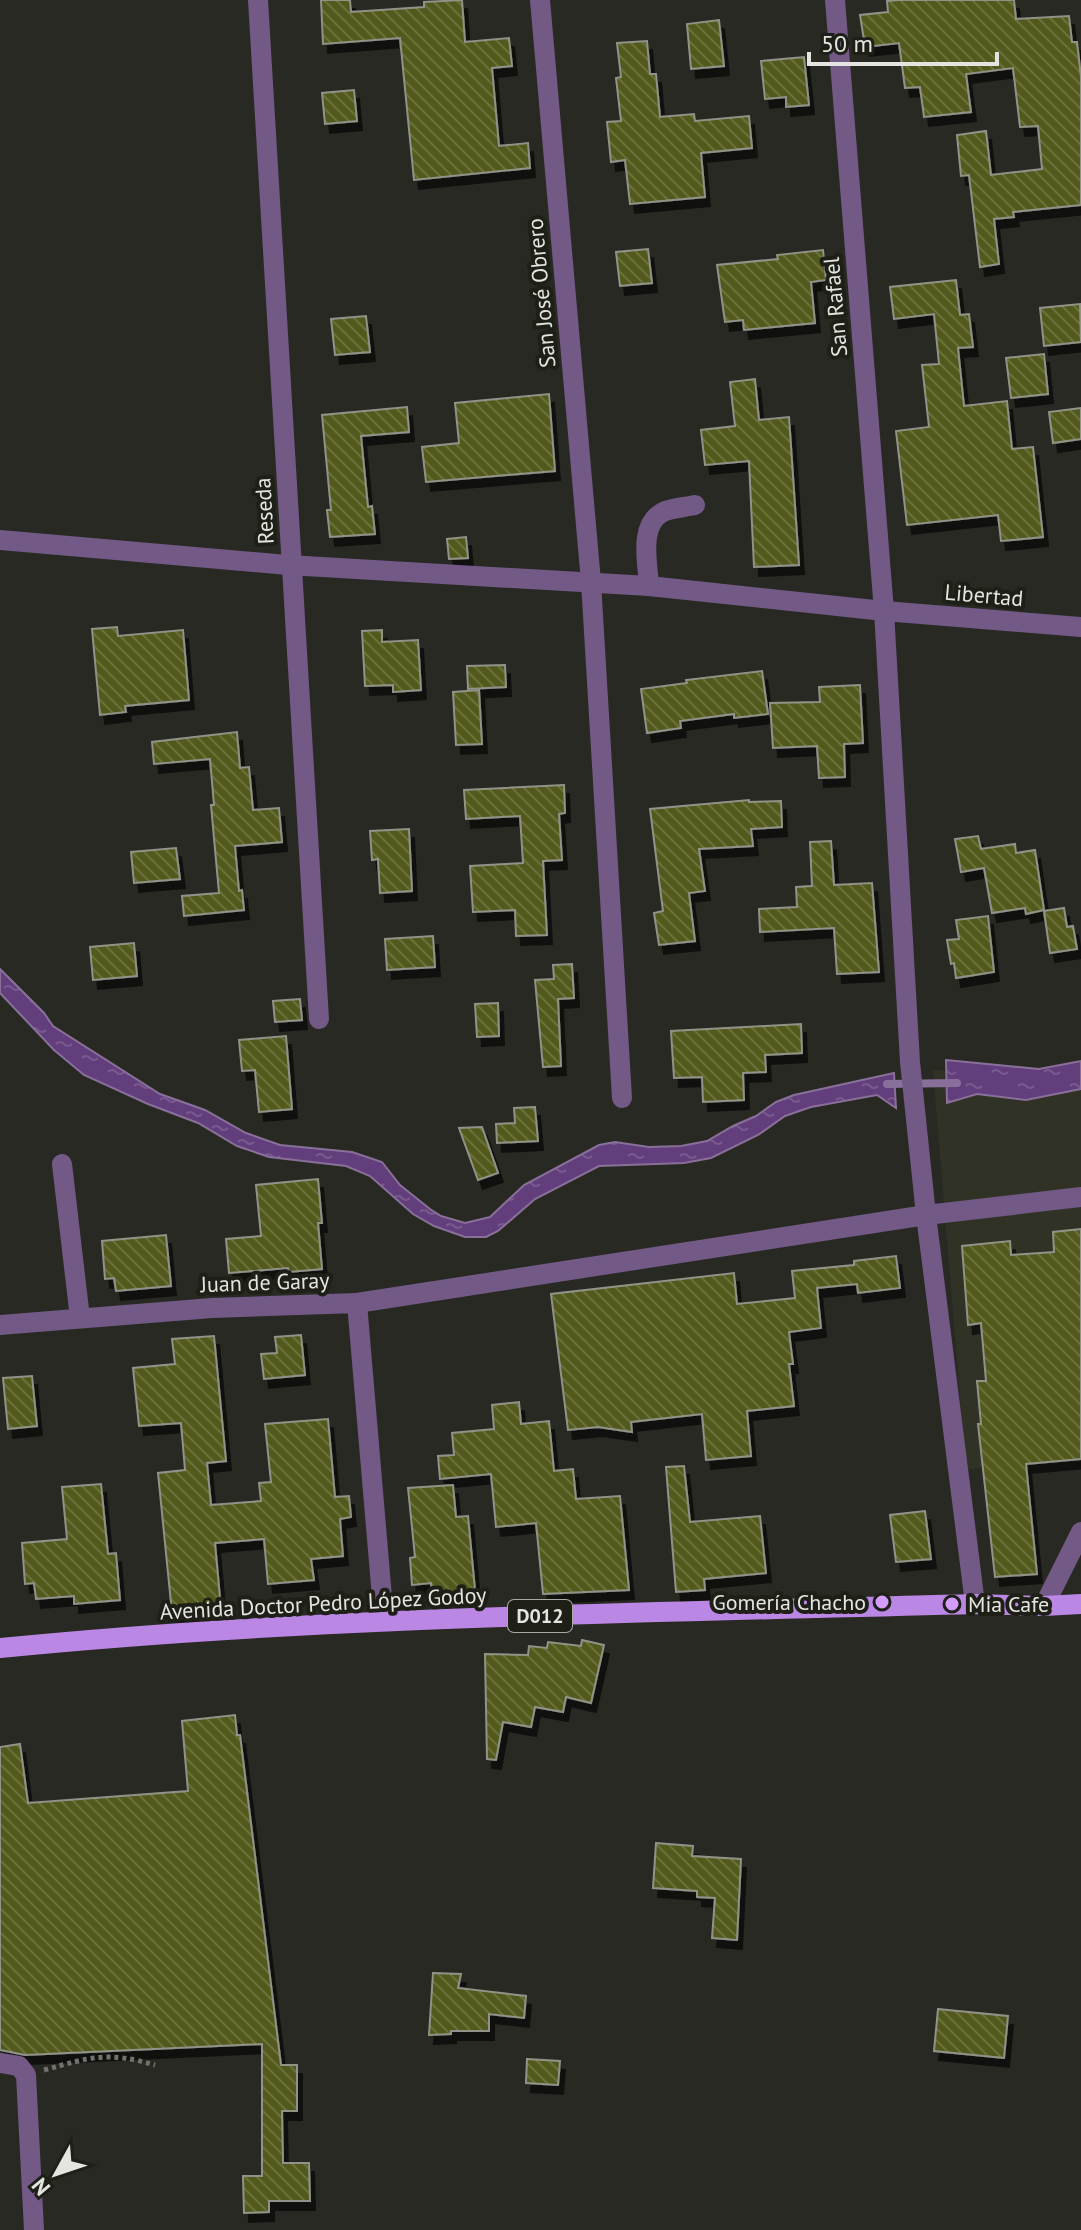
<svg xmlns="http://www.w3.org/2000/svg" width="1081" height="2230" viewBox="0 0 1081 2230" font-family="'PT Sans',sans-serif">
	<style>
		.built { fill: #303225 }
		.water { fill: url(#water-ripples); stroke: #89709a; stroke-width: 2 }
		.lines { fill: none; stroke-linecap: round; stroke-linejoin: round }
		.stream { stroke: #89709a; stroke-width: 8 }
		.building { fill: url(#building-back-hatch); stroke: #919389; stroke-width: 2; filter: url(#shadow) }
		.path { stroke: #72736d; stroke-width: 5; stroke-dasharray: 4 4; stroke-linecap: butt }
		.minor { stroke: #725986; stroke-width: 20 }
		.major { stroke: #bb87e4; stroke-width: 20 }
		.poi-dot { fill: #d39cfd; stroke: #1e2018; stroke-width: 3 }
		.labels { text-anchor: middle; dominant-baseline: central; stroke-width: 8; stroke-linejoin: round; paint-order: stroke }
		.shield { fill: #1e2018; stroke: #a9aaa4; stroke-width: 2 }
		.shield-label { font-size: 20px; font-weight: bold; fill: #e4e5e0 }
		.street-label { font-size: 22px; fill: #e4e5e0; stroke: #1e2018 }
		.poi-label { font-size: 22px; fill: #e4e5e0; stroke: #1e2018; text-anchor: end }
	</style>
	<defs>
		<pattern id="water-ripples" width="26" height="14" patternUnits="userSpaceOnUse" patternTransform="scale(2)"><rect width="26" height="14" fill="#623e7c"/><path d="M2 4q2-2 4 0t4 0M15 11q2-2 4 0t4 0" fill="none" stroke="#785a8e"/></pattern>
		<pattern id="building-back-hatch" width="6" height="6" patternUnits="userSpaceOnUse" patternTransform="scale(2)"><rect width="6" height="6" fill="#52591a"/><path d="M-1 5l2 2M0 0l6 6M5-1l2 2" fill="none" stroke="#6b713b"/></pattern>
		<filter id="shadow"><feDropShadow dx="5" dy="9" stdDeviation="0" flood-color="#0009"/></filter>
	</defs>
	<rect width="100%" height="100%" fill="#282922"/>
	<polygon class="built" points="933,1070 1081,1074 1081,1454 966,1470"/>
	<g class="water">
		<polygon points="0,969 44,1013 53,1026 160,1094 205,1110 246,1133 280,1145 352,1152 382,1162 400,1185 430,1209 441,1216 465,1223 490,1217 524,1185 599,1145 615,1142 649,1147 681,1146 707,1141 733,1126 756,1116 776,1102 794,1095 894,1073 896,1108 877,1095 811,1107 785,1116 758,1135 711,1158 684,1163 599,1166 535,1199 498,1231 486,1237 465,1237 434,1226 413,1214 370,1176 346,1166 269,1157 237,1146 198,1123 148,1104 84,1075 54,1050 0,993"/>
		<polygon points="946,1060 1039,1069 1081,1061 1081,1089 1026,1100 977,1094 947,1103"/>
	</g>
	<g class="lines">
		<polyline class="stream" points="887,1084 957,1083"/>
	</g>
	<g class="building">
		<polygon points="321,0 350,0 351,12 424,7 424,2 462,0 465,42 509,38 512,66 492,68 499,146 528,143 530,168 414,180 400,38 323,44"/>
		<polygon points="899,0 1014,0 1016,19 1069,16 1072,42 1077,42 1081,77 1081,205 1013,212 1014,217 994,219 999,264 980,267 969,175 961,176 957,135 986,131 991,175 1042,169 1038,126 1020,127 1013,68 966,74 971,112 924,117 920,87 905,88 899,43 865,47 860,15 888,12 887,1"/>
		<polygon points="719,20 724,66 691,69 687,24"/>
		<polygon points="647,41 650,74 656,74 660,117 694,114 695,121 749,116 752,148 701,153 705,197 630,204 625,160 611,162 607,122 621,121 616,78 621,77 617,43"/>
		<polygon points="804,57 809,105 786,107 786,97 765,99 761,61"/>
		<polygon points="354,90 357,121 325,124 322,93"/>
		<polygon points="648,249 652,283 620,286 616,252"/>
		<polygon points="823,250 826,280 811,282 815,323 744,330 743,320 725,322 717,265 778,259 777,255"/>
		<polygon points="956,280 960,315 969,314 973,347 958,348 964,406 1007,401 1012,449 1033,447 1043,537 1001,541 998,515 907,525 896,431 929,427 922,365 939,364 934,314 894,319 890,287"/>
		<polygon points="1080,304 1081,342 1044,346 1040,308"/>
		<polygon points="366,316 370,352 335,355 331,319"/>
		<polygon points="1044,354 1048,394 1011,398 1006,358"/>
		<polygon points="755,379 759,420 789,417 799,565 754,567 749,461 705,465 701,430 735,426 730,382"/>
		<polygon points="549,394 555,471 426,482 422,447 459,443 455,403"/>
		<polygon points="407,407 409,432 361,436 368,507 372,506 375,534 330,537 327,510 331,510 322,415"/>
		<polygon points="1081,408 1081,439 1053,443 1049,412"/>
		<polygon points="466,537 468,558 449,559 447,539"/>
		<polygon points="117,627 118,636 183,630 189,700 125,706 126,712 100,715 92,629"/>
		<polygon points="382,630 382,642 418,640 421,690 393,692 393,685 365,686 362,631"/>
		<polygon points="505,665 506,687 468,689 467,666"/>
		<polygon points="762,671 768,714 734,718 734,714 680,721 681,728 647,733 641,689 687,683 686,680"/>
		<polygon points="860,685 863,743 844,744 845,777 819,778 817,746 773,748 770,703 820,702 819,687"/>
		<polygon points="479,690 482,744 456,745 453,692"/>
		<polygon points="237,732 240,768 249,767 253,810 279,808 282,842 235,846 239,891 242,890 244,910 184,916 182,896 219,893 211,805 214,805 210,759 154,764 152,742"/>
		<polygon points="564,785 565,813 559,814 562,860 543,861 547,935 516,936 515,910 473,912 470,866 523,863 520,816 466,819 464,790"/>
		<polygon points="749,800 749,802 781,801 782,827 751,829 753,846 699,849 705,891 689,893 695,941 659,945 654,913 663,911 650,809"/>
		<polygon points="409,829 412,891 380,893 378,859 372,860 370,831"/>
		<polygon points="978,836 981,849 1015,844 1016,853 1035,850 1044,910 1026,914 1025,908 992,913 984,868 961,872 955,839"/>
		<polygon points="831,841 834,885 872,883 879,972 837,974 834,928 760,932 759,909 797,907 796,887 812,886 810,842"/>
		<polygon points="176,848 180,879 134,883 131,852"/>
		<polygon points="1064,908 1067,927 1073,926 1077,949 1050,953 1044,911"/>
		<polygon points="988,916 994,972 956,978 954,963 951,964 947,940 959,939 956,920"/>
		<polygon points="433,936 435,967 387,970 385,939"/>
		<polygon points="134,943 137,976 93,980 90,947"/>
		<polygon points="572,964 574,998 558,999 561,1066 543,1067 535,980 554,979 553,965"/>
		<polygon points="300,999 302,1020 275,1022 273,1001"/>
		<polygon points="498,1003 499,1036 477,1037 475,1004"/>
		<polygon points="801,1024 802,1053 765,1055 766,1072 743,1073 744,1100 703,1102 702,1077 674,1078 671,1031"/>
		<polygon points="286,1036 292,1109 259,1112 255,1070 242,1071 239,1040"/>
		<polygon points="535,1107 538,1141 497,1143 496,1124 515,1123 514,1108"/>
		<polygon points="482,1127 498,1173 478,1180 459,1128"/>
		<polygon points="318,1179 322,1223 318,1223 322,1269 289,1272 288,1268 229,1273 226,1239 261,1236 256,1185"/>
		<polygon points="1081,1229 1081,1459 1026,1464 1037,1574 995,1577 978,1424 981,1424 977,1381 986,1381 981,1323 968,1325 962,1246 1010,1241 1011,1255 1054,1252 1053,1232"/>
		<polygon points="166,1235 171,1286 116,1291 114,1278 105,1279 102,1241"/>
		<polygon points="896,1256 900,1288 858,1293 857,1284 817,1288 821,1328 789,1332 793,1364 789,1364 794,1406 747,1411 751,1456 706,1460 702,1414 631,1422 632,1432 598,1427 568,1430 551,1294 734,1273 737,1304 795,1298 792,1271 854,1265 854,1261"/>
		<polygon points="301,1335 305,1375 264,1379 261,1354 277,1353 275,1337"/>
		<polygon points="214,1336 226,1461 207,1463 211,1505 261,1501 259,1483 271,1482 265,1424 328,1419 335,1497 349,1496 351,1517 340,1519 343,1556 311,1559 314,1580 268,1584 264,1539 215,1543 221,1609 172,1613 158,1473 185,1470 181,1423 139,1426 133,1368 175,1364 172,1339"/>
		<polygon points="32,1376 37,1426 8,1429 3,1378"/>
		<polygon points="519,1402 521,1424 549,1421 554,1471 573,1469 576,1499 620,1496 629,1590 543,1594 536,1523 496,1527 491,1474 440,1479 438,1456 454,1455 452,1433 494,1429 492,1405"/>
		<polygon points="684,1466 690,1522 760,1516 766,1573 704,1579 705,1590 676,1592 666,1467"/>
		<polygon points="101,1484 108,1554 116,1553 120,1600 74,1604 74,1596 36,1599 34,1583 25,1584 22,1543 67,1539 62,1487"/>
		<polygon points="453,1485 456,1517 468,1516 475,1590 432,1594 431,1583 412,1585 410,1558 415,1557 408,1488"/>
		<polygon points="925,1511 931,1559 896,1562 890,1515"/>
		<polygon points="582,1640 604,1645 591,1703 566,1697 563,1712 535,1707 531,1727 503,1722 496,1760 487,1759 485,1654 528,1655 529,1646 547,1648 548,1642 581,1646"/>
		<polygon points="235,1715 237,1735 240,1735 281,2065 297,2065 297,2111 282,2111 283,2163 309,2163 310,2201 269,2201 269,2212 244,2213 243,2176 262,2176 262,2044 25,2055 0,2050 0,1747 20,1744 28,1803 188,1791 182,1721"/>
		<polygon points="656,1843 693,1846 692,1856 741,1859 737,1940 712,1938 715,1898 697,1897 697,1891 653,1888"/>
		<polygon points="433,1973 461,1974 458,1988 526,1996 524,2018 489,2014 489,2031 451,2031 451,2034 429,2035"/>
		<polygon points="938,2009 1008,2016 1004,2058 934,2051"/>
		<polygon points="527,2059 560,2061 558,2085 526,2083"/>
	</g>
	<g class="lines">
		<path class="path" d="M 44,2070 C 92,2057 106,2051 155,2065"/>
		<g class="minor">
			<polyline points="258,0 319,1019"/>
			<polyline points="540,0 591,582 622,1098"/>
			<polyline points="835,0 884,611 910,1062 926,1215 975,1604"/>
			<polyline points="0,540 288,565 649,586 884,611 1081,627"/>
			<path d="M 649,586 C 648,564 638,525 663,512 C 671,508 686,507 695,505"/>
			<polyline points="62,1164 80,1318"/>
			<polyline points="357,1303 926,1215 1081,1197"/>
			<polyline points="0,1325 212,1308 357,1303 384,1621"/>
			<polyline points="1044,1606 1081,1532"/>
			<polyline points="0,2063 19,2066 26,2075 34,2230"/>
		</g>
		<path class="major" d="M 0,1648 C 324,1616 650,1613 975,1604 L 1044,1606 L 1081,1604"/>
	</g>
	<g class="poi-dot">
		<circle cx="882" cy="1602" r="8"/>
		<circle cx="952" cy="1604" r="8"/>
	</g>
	<g class="labels">
		<rect class="shield" x="508" y="1600" width="64" height="32" rx="6"/>
		<g class="shield-label">
			<text x="540" y="1616">D012</text>
		</g>
		<g class="street-label">
			<text transform="translate(541 293) rotate(-95)">San José Obrero</text>
			<text transform="translate(835 307) rotate(-95)">San Rafael</text>
			<text transform="translate(264 511) rotate(-93)">Reseda</text>
			<text transform="translate(984 595) rotate(5)">Libertad</text>
			<text transform="translate(265 1282) rotate(-2)">Juan de Garay</text>
			<text transform="translate(323 1603) rotate(-3)">Avenida Doctor Pedro López Godoy</text>
		</g>
		<g class="poi-label">
			<text x="866" y="1602">Gomería Chacho</text>
			<text x="968" y="1604" text-anchor="start">Mia Cafe</text>
		</g>
	</g>
	<g transform="translate(56 2174) rotate(230)" stroke="#1e2018" stroke-width="6" paint-order="stroke">
	<path d="M0-6L14 30L0 20L-14 30Z" fill="#e4e5e0"/>
	<text y="-12" font-size="22" font-weight="bold" text-anchor="middle" fill="#e4e5e0">N</text>
	</g>
	<path d="M809 52v12h188v-12" fill="none" stroke="#e4e5e0" stroke-width="4"/>
	<text x="821" y="52" font-size="24" fill="#e4e5e0" stroke="#1e2018" stroke-width="6" paint-order="stroke">50 m</text>
</svg>
